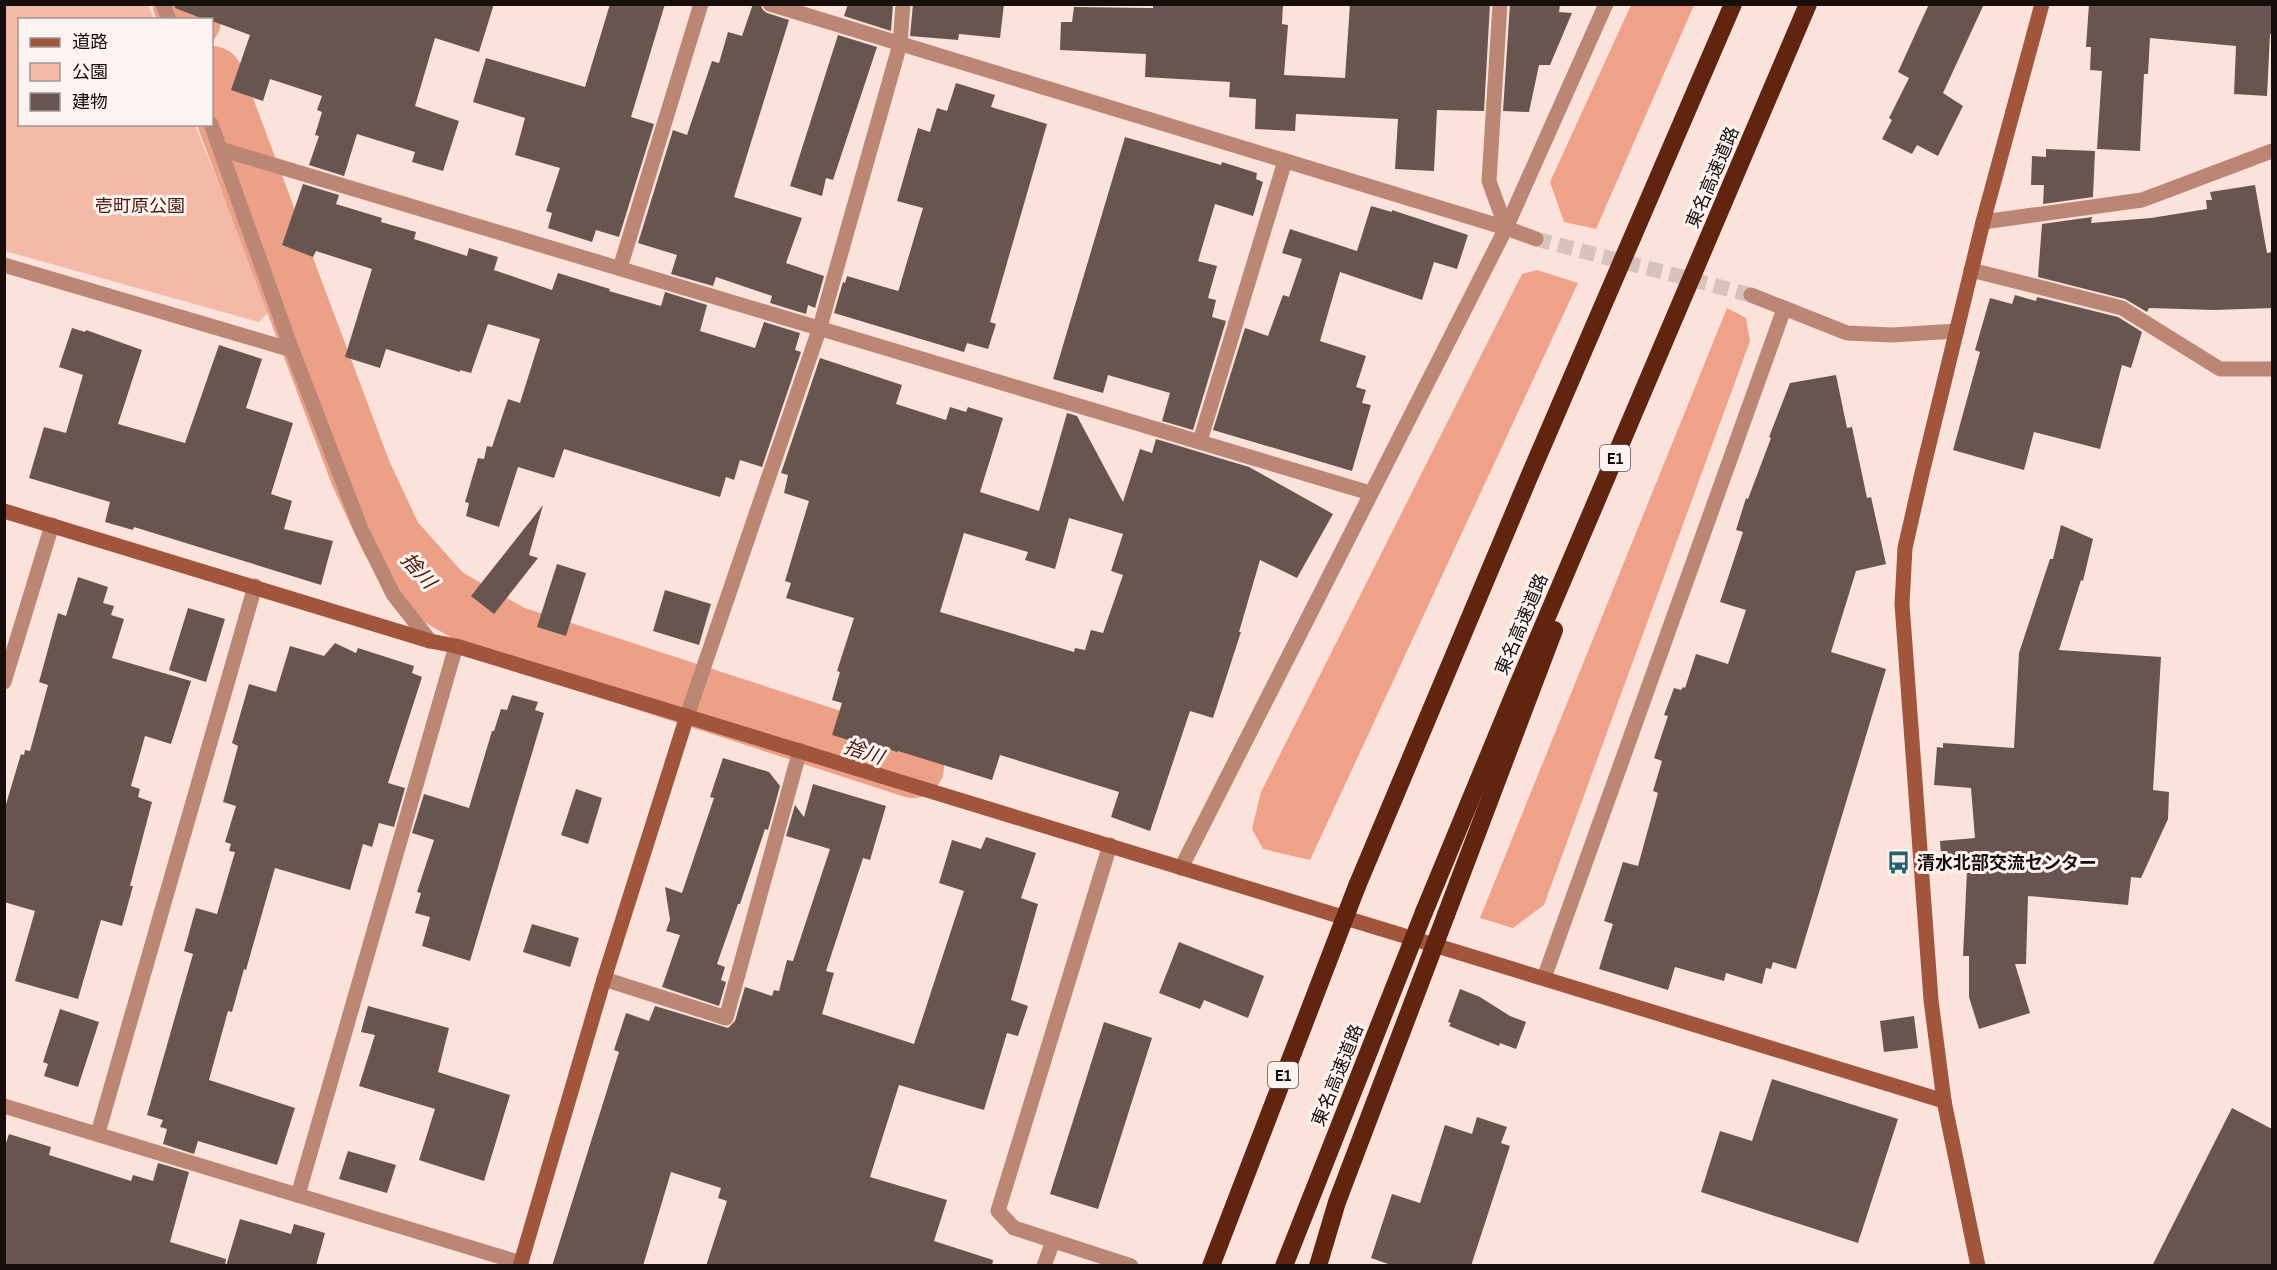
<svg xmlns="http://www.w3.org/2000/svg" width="2277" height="1270" viewBox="0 0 2277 1270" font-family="'Archivo Narrow','Noto Sans JP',sans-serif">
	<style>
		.green { fill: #f5baa7 }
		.forest { fill: #efa289 }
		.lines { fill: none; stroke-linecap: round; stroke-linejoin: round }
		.river { stroke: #eda088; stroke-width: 62 }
		.building { fill: #69554f; fill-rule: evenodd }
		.street-tunnel { stroke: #d8c3bc; stroke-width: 15; stroke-dasharray: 15 8; stroke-linecap: butt }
		.street { stroke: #bc8675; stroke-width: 15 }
		.secondary { stroke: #a1553c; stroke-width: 15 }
		.highway { stroke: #61240f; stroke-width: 18 }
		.highway-bridge { stroke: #61240f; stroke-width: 18 }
		.labels { text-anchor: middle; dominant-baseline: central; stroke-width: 6; stroke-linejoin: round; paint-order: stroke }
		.shield { fill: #fdf3f0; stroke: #5b5350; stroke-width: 1.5 }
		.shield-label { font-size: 16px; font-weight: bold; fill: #150e0b }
		.street-label { font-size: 18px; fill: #150e0b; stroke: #fdf3f0 }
		.park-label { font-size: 18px; fill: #491909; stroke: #fdf3f0 }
		.poi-label { font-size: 18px; font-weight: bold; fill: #150e0b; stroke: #fdf3f0; text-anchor: start }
		.water-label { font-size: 20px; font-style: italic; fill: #4c1c0c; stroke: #fdf3f0 }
	</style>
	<rect width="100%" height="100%" fill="#fbe3db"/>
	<polygon class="green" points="5,5 148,5 154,19 20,20 20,124 195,125 270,311 259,322 5,251"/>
	<g class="forest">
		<polygon points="1631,5 1694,5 1596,229 1564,222 1550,182"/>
		<polygon points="1537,270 1578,283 1310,860 1263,849 1252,829 1261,792 1522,274"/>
		<polygon points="1727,308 1746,318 1750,341 1544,905 1513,928 1480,918"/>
	</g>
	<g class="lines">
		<g class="river">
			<polyline points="184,4 190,20"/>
			<polyline points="212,77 361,474 392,540 443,597 511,636 913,767"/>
		</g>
	</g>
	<g class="building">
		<polygon points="175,4 494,4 479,52 435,38 415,106 459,121 443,171 412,162 415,152 357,134 344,176 309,165 319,136 315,135 322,112 317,110 322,96 270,79 263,101 231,90 250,35 212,21 212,20 206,20 175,8"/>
		<polygon points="610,4 665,4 631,117 654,124 619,237 596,230 592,242 548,228 552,213 546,211 560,168 515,155 525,118 473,102 486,58 585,87"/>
		<polygon points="753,4 760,4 763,10 767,13 789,20 734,197 802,218 786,263 824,276 815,308 808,305 806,314 770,303 772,296 716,277 713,286 671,274 677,255 638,243 673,130 687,135 712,61 719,63 728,32 742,36"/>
		<polygon points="848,4 893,4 891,31 844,16"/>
		<polygon points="913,4 1004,4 1000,38 959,34 958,40 910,36"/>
		<polygon points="1153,4 1283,4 1282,24 1288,25 1284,75 1345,78 1350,4 1490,4 1484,111 1437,110 1434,171 1395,169 1398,119 1296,114 1295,131 1255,129 1256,99 1229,97 1230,82 1145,77 1146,54 1060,50 1061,22 1072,22 1074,7 1153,8"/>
		<polygon points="1510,4 1560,4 1559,12 1572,13 1550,65 1539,65 1529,112 1503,111"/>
		<polygon points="1929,4 1984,4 1943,93 1963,106 1938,156 1917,145 1912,154 1882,139 1892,120 1889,118 1909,78 1898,72"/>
		<polygon points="2089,4 2272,4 2272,34 2270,34 2267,96 2234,94 2236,46 2150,38 2148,74 2144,74 2140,151 2097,149 2102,71 2090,70 2091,47 2086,47"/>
		<polygon points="838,35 877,47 833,180 826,178 822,196 790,186"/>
		<polygon points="956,83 995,95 991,107 1047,124 990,322 996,324 988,349 967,343 964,352 834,313 843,282 845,283 847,276 898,291 899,289 923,208 897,201 918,128 930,132 937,108 947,111"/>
		<polygon points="1125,137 1221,165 1222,162 1257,173 1256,179 1263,182 1253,216 1215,204 1198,261 1217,266 1208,298 1216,300 1212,317 1226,321 1193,430 1162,421 1170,393 1108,375 1103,393 1053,379"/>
		<polygon points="2046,149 2095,151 2093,197 2043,204 2044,185 2031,185 2032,156 2046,157"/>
		<polygon points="303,184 339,195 336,204 382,218 381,222 416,232 414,239 467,256 469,248 498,257 494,270 552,290 558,273 610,289 609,291 661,306 665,292 707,305 700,331 755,348 764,322 800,333 795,350 801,352 762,467 740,460 734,480 726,477 720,497 564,449 554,478 518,467 499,527 466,516 469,503 465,502 478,458 484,459 487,446 492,447 508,399 520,403 540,339 488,324 471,373 460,370 460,372 386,349 380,368 345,357 372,269 316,251 313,257 282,245"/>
		<polygon points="2255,185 2267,253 2272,252 2272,308 2214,310 2149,308 2147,312 2125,299 2038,277 2042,224 2092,217 2091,223 2151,218 2207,209 2206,200 2212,200 2210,192"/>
		<polygon points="1371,206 1392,212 1392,210 1468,235 1457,269 1434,262 1422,300 1340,272 1320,341 1366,356 1356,387 1366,390 1362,403 1371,405 1352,471 1213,430 1245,328 1268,336 1283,295 1289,297 1302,259 1282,253 1290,229 1357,251"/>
		<polygon points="2015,295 2036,301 2037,297 2118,317 2142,332 2131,368 2122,365 2100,449 2034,432 2024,470 1953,450 1980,352 1975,350 1990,298 2012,304"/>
		<polygon points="72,328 85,332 86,330 142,350 118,424 185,443 219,345 262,359 246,408 293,423 271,494 292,501 284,529 333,541 321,585 134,527 133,530 105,522 110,502 29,478 44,427 66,433 83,375 59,367"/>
		<path d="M 820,358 L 902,385 L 896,404 L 946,420 L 950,407 L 966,412 L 968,407 L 1003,418 L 980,492 L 1039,511 L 1067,413 L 1077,416 L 1123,502 L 1140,449 L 1152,453 L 1156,439 L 1249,467 L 1333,514 L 1297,578 L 1260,560 L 1239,632 L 1241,632 L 1213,718 L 1190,711 L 1150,831 L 1111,817 L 1119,792 L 1000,755 L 992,780 L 898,751 L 897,752 L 879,746 L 878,749 L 832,735 L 842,703 L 832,700 L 840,672 L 837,671 L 854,618 L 786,598 L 791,583 L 785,581 L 809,501 L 784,493 L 788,475 L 781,473 ZM 1069,518 L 1123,534 L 1111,571 L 1123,575 L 1103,633 L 1091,630 L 1085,650 L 1075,648 L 1074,652 L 940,612 L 964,533 L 1028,552 L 1025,560 L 1055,569 Z"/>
		<polygon points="1836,375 1847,428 1852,427 1867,498 1871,497 1886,564 1856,571 1831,652 1886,669 1796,969 1773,962 1771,969 1766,968 1762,984 1726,973 1724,981 1675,967 1668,990 1599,969 1613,924 1604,921 1623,862 1638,866 1658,793 1653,791 1662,761 1654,758 1668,716 1664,715 1674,688 1681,690 1683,687 1685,688 1696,654 1728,664 1746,610 1720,602 1743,532 1736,530 1746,498 1748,499 1771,438 1769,437 1790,383"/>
		<polygon points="543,505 529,555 538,558 494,614 471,596"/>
		<polygon points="2061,525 2093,539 2083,581 2081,580 2059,650 2161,657 2153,790 2169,792 2168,819 2141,878 2131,877 2128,905 2028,896 2026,964 2015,964 2030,1013 1979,1029 1969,997 1969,956 1963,956 1967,871 1942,871 1940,841 1975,838 1971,788 1934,785 1937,747 1943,748 1943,743 2014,748 2019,653 2050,559 2053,559"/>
		<polygon points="557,564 586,573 566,636 537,627"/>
		<polygon points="78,577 108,587 103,603 114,606 111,615 124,619 112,658 191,681 171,744 145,736 131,786 140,789 138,797 152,802 130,886 133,886 122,926 101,920 78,999 15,981 35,911 4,902 4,811 21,754 24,755 25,750 30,751 48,685 39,682 58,613 66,616"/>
		<polygon points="665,590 711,604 699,645 653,631"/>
		<polygon points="188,608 225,619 206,682 169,670"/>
		<polygon points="335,643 356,653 358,648 414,666 412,673 422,677 388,783 405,788 394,827 379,823 372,847 363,844 350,890 275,868 246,970 244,969 232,1012 228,1011 209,1080 295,1108 277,1165 198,1141 194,1154 163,1144 167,1129 160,1127 163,1120 147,1115 193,954 184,951 196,908 217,914 235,852 229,851 231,844 225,842 236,806 223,802 238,746 232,743 249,684 276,692 290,646 324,656"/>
		<polygon points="512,695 538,702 535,710 544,713 470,961 422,946 430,917 415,913 421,893 417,892 434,840 412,833 424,794 469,808 492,731 494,731 501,709 507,710"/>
		<polygon points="723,758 769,772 780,786 768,830 765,829 740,904 738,904 717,964 725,967 721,980 726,982 719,1006 662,987 680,935 666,931 670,920 665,887 682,893 714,798 710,797"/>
		<polygon points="813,784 886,806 870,860 863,858 826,971 834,973 822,1014 914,1044 964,891 939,883 952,840 981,849 986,837 1036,853 1021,898 1038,904 1011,1000 1028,1006 1018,1036 1007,1033 984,1110 899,1085 870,1177 947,1200 934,1241 993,1260 992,1266 706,1266 727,1201 718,1198 721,1188 671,1172 643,1266 552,1266 619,1052 614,1050 626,1013 649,1021 655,1006 728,1028 735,1021 745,987 772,996 774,990 779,991 787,960 793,961 830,849 786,836 795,805 804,817"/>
		<polygon points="576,789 602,798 588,844 561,835"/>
		<polygon points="532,924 579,938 570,967 523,952"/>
		<polygon points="1179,942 1264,976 1248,1018 1204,1000 1200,1009 1159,993"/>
		<polygon points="1460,989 1480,997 1510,1016 1526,1022 1516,1049 1500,1043 1499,1046 1449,1026 1451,1023 1448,1022"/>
		<polygon points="368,1006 449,1028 438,1072 510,1095 484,1181 419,1160 435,1109 359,1086 375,1035 361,1032"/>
		<polygon points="60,1009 99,1022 78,1087 44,1076 48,1064 43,1062"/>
		<polygon points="1914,1016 1918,1048 1884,1052 1880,1021"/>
		<polygon points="1104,1022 1152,1038 1098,1209 1050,1194"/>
		<polygon points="1772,1079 1898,1119 1858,1243 1701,1192 1720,1131 1752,1141"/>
		<polygon points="2232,1108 2272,1129 2272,1266 2152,1266"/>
		<polygon points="1477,1117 1507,1127 1501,1143 1510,1146 1471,1266 1394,1266 1371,1258 1392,1194 1420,1203 1445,1125 1472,1134"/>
		<polygon points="9,1134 51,1147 49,1155 131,1181 133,1175 153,1181 158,1163 189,1172 170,1242 226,1259 225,1266 4,1266 4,1149"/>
		<polygon points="348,1151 396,1165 387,1193 339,1179"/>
		<polygon points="240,1219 291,1234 294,1224 325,1233 316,1266 226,1266"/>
	</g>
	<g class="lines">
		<polyline class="street-tunnel" points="1536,239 1751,295"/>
		<g class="street">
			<polyline points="163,4 169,20"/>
			<polyline points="770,4 1506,228 1536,239"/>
			<polyline points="1500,4 1489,181 1506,228"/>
			<polyline points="211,124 292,350 361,529 393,594 430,641"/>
			<polyline points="220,149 1370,493"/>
			<polyline points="1983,222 2142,200 2272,151"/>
			<polyline points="4,265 292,350"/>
			<polyline points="620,268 701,4"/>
			<polyline points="1971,270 2122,308 2220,369 2272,369"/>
			<polyline points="1751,295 1847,333 1892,335 1957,331"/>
			<polyline points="1200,441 1285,161"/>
			<polyline points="4,682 52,525"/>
			<polyline points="687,716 820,327 900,44 903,4"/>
			<polyline points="1110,845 998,1211 1014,1228 1131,1266"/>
			<polyline points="1181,868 1506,228 1606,4"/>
			<polyline points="1544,978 1784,309"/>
			<polyline points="604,979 726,1018 800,750"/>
			<polyline points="4,1106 521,1263"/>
			<polyline points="98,1133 255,586"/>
			<polyline points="298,1195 456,646"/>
			<polyline points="1044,1266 1053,1241"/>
		</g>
		<g class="secondary">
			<polyline points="4,511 430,641 456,646 1944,1101"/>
			<polyline points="520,1266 604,979 687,716"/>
			<polyline points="1978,1266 1944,1101 1931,1000 1902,604 1905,548 1922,473 1983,222 2042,4"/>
		</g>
		<g class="highway">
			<polyline points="1357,886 1529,477 1733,4"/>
			<polyline points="1424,912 1515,692 1808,4"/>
			<polyline points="1446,915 1554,630"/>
		</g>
		<g class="highway-bridge">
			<polyline points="1211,1266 1357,886"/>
			<polyline points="1284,1266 1424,912"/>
			<polyline points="1318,1266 1337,1202 1446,915"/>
		</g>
	</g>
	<defs>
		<symbol id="bus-bare" viewBox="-9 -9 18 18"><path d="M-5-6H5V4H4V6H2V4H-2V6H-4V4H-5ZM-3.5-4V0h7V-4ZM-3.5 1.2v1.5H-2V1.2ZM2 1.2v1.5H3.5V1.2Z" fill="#1e6274" stroke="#fdf3f0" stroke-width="2.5" paint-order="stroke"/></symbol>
	</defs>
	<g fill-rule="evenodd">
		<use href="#bus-bare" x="1882" y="846" width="33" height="33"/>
	</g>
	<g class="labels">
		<g class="shield">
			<rect x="1600" y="445" width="30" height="26" rx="4.5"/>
			<rect x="1268" y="1062" width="30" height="26" rx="4.5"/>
		</g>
		<g class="shield-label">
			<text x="1615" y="458">E1</text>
			<text x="1283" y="1075">E1</text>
		</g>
		<g class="street-label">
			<text transform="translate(1712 177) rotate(-67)">東名高速道路</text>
			<text transform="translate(1521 624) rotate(-67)">東名高速道路</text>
			<text transform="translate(1337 1075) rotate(-68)">東名高速道路</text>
		</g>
		<g class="park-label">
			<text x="140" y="205">壱町原公園</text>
		</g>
		<g class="poi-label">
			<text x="1917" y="862">清水北部交流センター</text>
		</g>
		<g class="water-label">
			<text transform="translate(419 570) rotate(48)">捨川</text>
			<text transform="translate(864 751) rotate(18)">捨川</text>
		</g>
	</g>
	<rect width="2277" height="1270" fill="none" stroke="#150e0b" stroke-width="12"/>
	<rect x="18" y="18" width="195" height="108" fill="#fdf3f0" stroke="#a09794" stroke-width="1.5"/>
	<rect x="30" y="38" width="30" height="9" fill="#a1553c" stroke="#a09794" stroke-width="1.5"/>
	<text x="72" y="48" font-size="18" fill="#150e0b">道路</text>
	<rect x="30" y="63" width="30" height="18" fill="#f5baa7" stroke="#a09794" stroke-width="1.5"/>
	<text x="72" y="78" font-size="18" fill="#150e0b">公園</text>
	<rect x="30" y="93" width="30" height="18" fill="#69554f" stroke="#a09794" stroke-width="1.5"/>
	<text x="72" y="108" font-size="18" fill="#150e0b">建物</text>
</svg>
